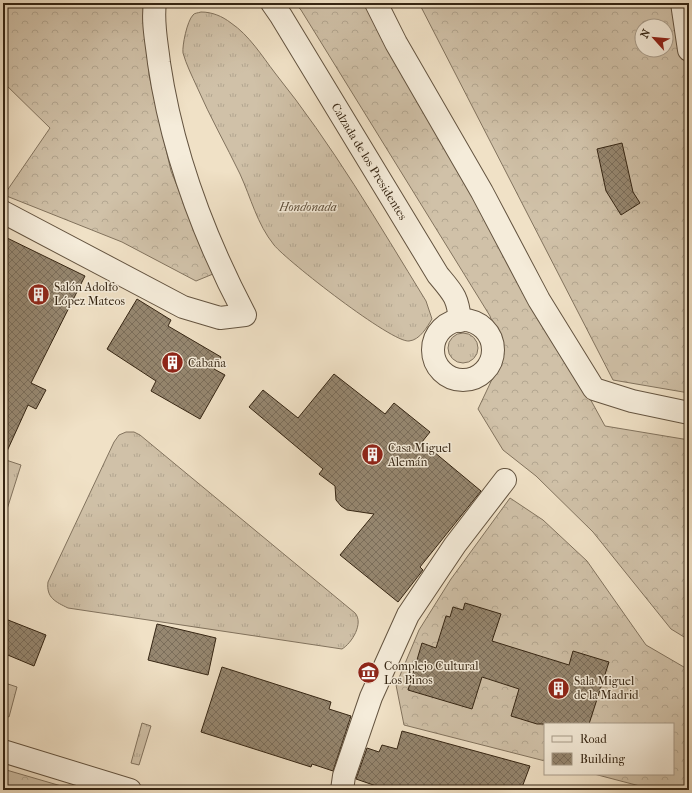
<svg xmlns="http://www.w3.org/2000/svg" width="692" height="793" viewBox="0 0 692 793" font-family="'IM FELL French Canon',serif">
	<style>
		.grass { fill: url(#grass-tufts); stroke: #82735e }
		.forest { fill: url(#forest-crowns); stroke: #82735e; fill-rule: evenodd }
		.building { fill: url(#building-cross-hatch); stroke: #352513 }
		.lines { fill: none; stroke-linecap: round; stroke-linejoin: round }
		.street-casing { stroke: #645440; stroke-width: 24 }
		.street { stroke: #f5ecda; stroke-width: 22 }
		.labels { text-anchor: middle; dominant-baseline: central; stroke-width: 3; stroke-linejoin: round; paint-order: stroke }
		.street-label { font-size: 12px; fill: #352513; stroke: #f5ecda }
		.park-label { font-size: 12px; font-style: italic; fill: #5c4c38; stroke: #f5ecda }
		.poi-label { font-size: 12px; fill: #352513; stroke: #f5ecda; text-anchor: start }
	</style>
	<defs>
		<pattern id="grass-tufts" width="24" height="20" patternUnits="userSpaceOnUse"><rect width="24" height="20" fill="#d0c1a8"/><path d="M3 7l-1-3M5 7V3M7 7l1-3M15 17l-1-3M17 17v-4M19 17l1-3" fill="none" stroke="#b3a690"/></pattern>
		<pattern id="forest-crowns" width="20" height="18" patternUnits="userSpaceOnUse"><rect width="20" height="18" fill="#d0c1a8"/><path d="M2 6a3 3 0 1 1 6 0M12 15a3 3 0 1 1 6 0" fill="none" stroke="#b3a690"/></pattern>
		<pattern id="building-cross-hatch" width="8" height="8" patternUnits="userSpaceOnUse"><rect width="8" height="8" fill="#968770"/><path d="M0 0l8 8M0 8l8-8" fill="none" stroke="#7b6e5b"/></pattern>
	</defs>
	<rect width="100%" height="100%" fill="#f0e1c6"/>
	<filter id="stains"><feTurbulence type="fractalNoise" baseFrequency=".005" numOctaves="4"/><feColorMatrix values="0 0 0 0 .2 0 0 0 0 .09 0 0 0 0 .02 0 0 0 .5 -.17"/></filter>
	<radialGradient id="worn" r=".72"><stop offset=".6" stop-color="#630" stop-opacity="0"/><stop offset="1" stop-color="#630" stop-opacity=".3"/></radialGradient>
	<g class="grass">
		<path d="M 201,12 C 212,12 222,16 231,23 C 249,35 262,56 275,73 C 332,144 378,223 426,301 L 432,319 C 427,327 420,340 409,341 C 392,343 287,261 274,245 C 257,224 251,198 240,174 C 226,145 210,117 197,87 C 192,76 186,64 183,53 C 182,46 187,21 193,15 C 194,13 198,13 201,12 Z"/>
		<circle cx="463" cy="348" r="15"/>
		<path d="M 126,432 L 134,432 L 140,435 L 355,613 C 364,623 352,643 342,649 L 68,608 C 56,602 46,598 48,582 L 114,442 L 119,435 Z"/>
		<polygon points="3,459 21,465 3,522"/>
		<polygon points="8,684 17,687 9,717 3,715 3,702"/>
		<polygon points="142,723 151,726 139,765 131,763"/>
	</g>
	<g class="forest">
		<polygon points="3,3 150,3 149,75 171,171 213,274 196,281 122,242 4,195 50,128 3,82"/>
		<polygon points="295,3 373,3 605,426 689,440 689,640 671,629 593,532 536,476 503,450 478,409 504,354 490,316 301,10"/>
		<path d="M 419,3 L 689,3 L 689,393 L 613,380 ZM 642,26 L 666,26 L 666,50 L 642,50 Z"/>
		<polygon points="510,498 543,520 587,561 646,645 689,670 689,790 655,790 594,774 673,774 673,724 545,724 545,761 404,725 396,685 419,630 451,579"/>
		<polygon points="3,769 75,790 3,790"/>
	</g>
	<g class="building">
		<polygon points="622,143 633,192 640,203 621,215 606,191 597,149"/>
		<polygon points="3,236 85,276 31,383 46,390 36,409 28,405 3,460"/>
		<polygon points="137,299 171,320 168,326 221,357 214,369 225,375 200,419 151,391 156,381 107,349"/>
		<polygon points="334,374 385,414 394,403 430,432 422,442 481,491 420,567 423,570 398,602 340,555 374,514 347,510 341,506 336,500 335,486 319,474 323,469 249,407 263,390 298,418"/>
		<polygon points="465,603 501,614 492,641 569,665 573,651 609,662 589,724 537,724 511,716 519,689 482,677 472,709 408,690 422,643 436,648 446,616 450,617 453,607 463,610"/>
		<polygon points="3,618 46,635 34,666 3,653"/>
		<polygon points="157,624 216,638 208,675 148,660"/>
		<polygon points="222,667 331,702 329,709 351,716 333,771 312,764 311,767 201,732"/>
		<polygon points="402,731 530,766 521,790 388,790 356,779 367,748 379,752 382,745 397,749"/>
	</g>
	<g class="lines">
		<defs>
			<g id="street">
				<path id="s1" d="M 272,3 L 281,16 L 438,275 C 453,293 458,297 460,321"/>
				<polyline points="376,3 396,43 482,192 539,300 594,389 632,401 689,413"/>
				<polyline points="682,3 689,50"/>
				<path d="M 3,212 L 183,307 L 220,318 L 245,315 C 204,237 172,151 159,63 C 157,44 152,22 155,3"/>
				<circle cx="463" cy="350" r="30"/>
				<polyline points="3,751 130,790"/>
				<polyline points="342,790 344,776 371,697 408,615 455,545 505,480"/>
			</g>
		</defs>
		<use href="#street" class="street-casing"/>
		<use href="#street" class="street"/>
	</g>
	<defs>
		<symbol id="building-disc" viewBox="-11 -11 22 22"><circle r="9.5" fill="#8f2418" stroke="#f5ecda"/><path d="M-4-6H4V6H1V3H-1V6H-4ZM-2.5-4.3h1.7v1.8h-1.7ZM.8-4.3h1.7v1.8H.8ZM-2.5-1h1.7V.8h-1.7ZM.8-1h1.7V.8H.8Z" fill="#fff"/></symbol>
		<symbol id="museum-disc" viewBox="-11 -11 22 22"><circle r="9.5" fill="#8f2418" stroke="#f5ecda"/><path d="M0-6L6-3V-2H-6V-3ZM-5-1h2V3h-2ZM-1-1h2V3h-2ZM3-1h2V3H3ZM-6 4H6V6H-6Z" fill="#fff"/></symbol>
	</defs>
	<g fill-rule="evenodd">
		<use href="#building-disc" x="26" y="282" width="25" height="25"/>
		<use href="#building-disc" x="160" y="350" width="25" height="25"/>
		<use href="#building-disc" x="360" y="442" width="25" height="25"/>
		<use href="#museum-disc" x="356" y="660" width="25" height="25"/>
		<use href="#building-disc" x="546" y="676" width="25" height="25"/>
	</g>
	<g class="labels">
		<g class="street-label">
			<text stroke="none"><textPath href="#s1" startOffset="186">Calzada de los Presidentes</textPath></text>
		</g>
		<g class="park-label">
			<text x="308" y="207">Hondonada</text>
		</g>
		<g class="poi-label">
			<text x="54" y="287">Salón Adolfo<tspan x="54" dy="14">López Mateos</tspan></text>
			<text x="188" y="363">Cabaña</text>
			<text x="388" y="448">Casa Miguel<tspan x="388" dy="14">Alemán</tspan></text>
			<text x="384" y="666">Complejo Cultural<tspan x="384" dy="14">Los Pinos</tspan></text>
			<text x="574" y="681">Sala Miguel<tspan x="574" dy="14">de la Madrid</tspan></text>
		</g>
	</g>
	<rect width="692" height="793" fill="none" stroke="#f0e1c6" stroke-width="16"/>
	<rect x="4" y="4" width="684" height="785" fill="none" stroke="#352513" stroke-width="2"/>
	<rect x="8" y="8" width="676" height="777" fill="none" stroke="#352513"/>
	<rect x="544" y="723" width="130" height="52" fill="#f5ecda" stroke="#a89c8a"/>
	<rect x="552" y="736" width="20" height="6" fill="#f5ecda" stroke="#a89c8a"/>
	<text x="580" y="743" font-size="12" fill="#352513">Road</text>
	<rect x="552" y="753" width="20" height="12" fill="url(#building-cross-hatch)" stroke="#a89c8a"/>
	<text x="580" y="763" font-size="12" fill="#352513">Building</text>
	<g transform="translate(654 38) rotate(297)"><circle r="19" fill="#f5ecda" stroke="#a89c8a"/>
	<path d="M0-3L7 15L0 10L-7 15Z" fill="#8f2418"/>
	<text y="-6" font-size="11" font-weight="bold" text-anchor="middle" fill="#352513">N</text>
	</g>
	<rect width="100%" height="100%" filter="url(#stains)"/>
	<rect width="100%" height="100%" fill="url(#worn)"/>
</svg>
